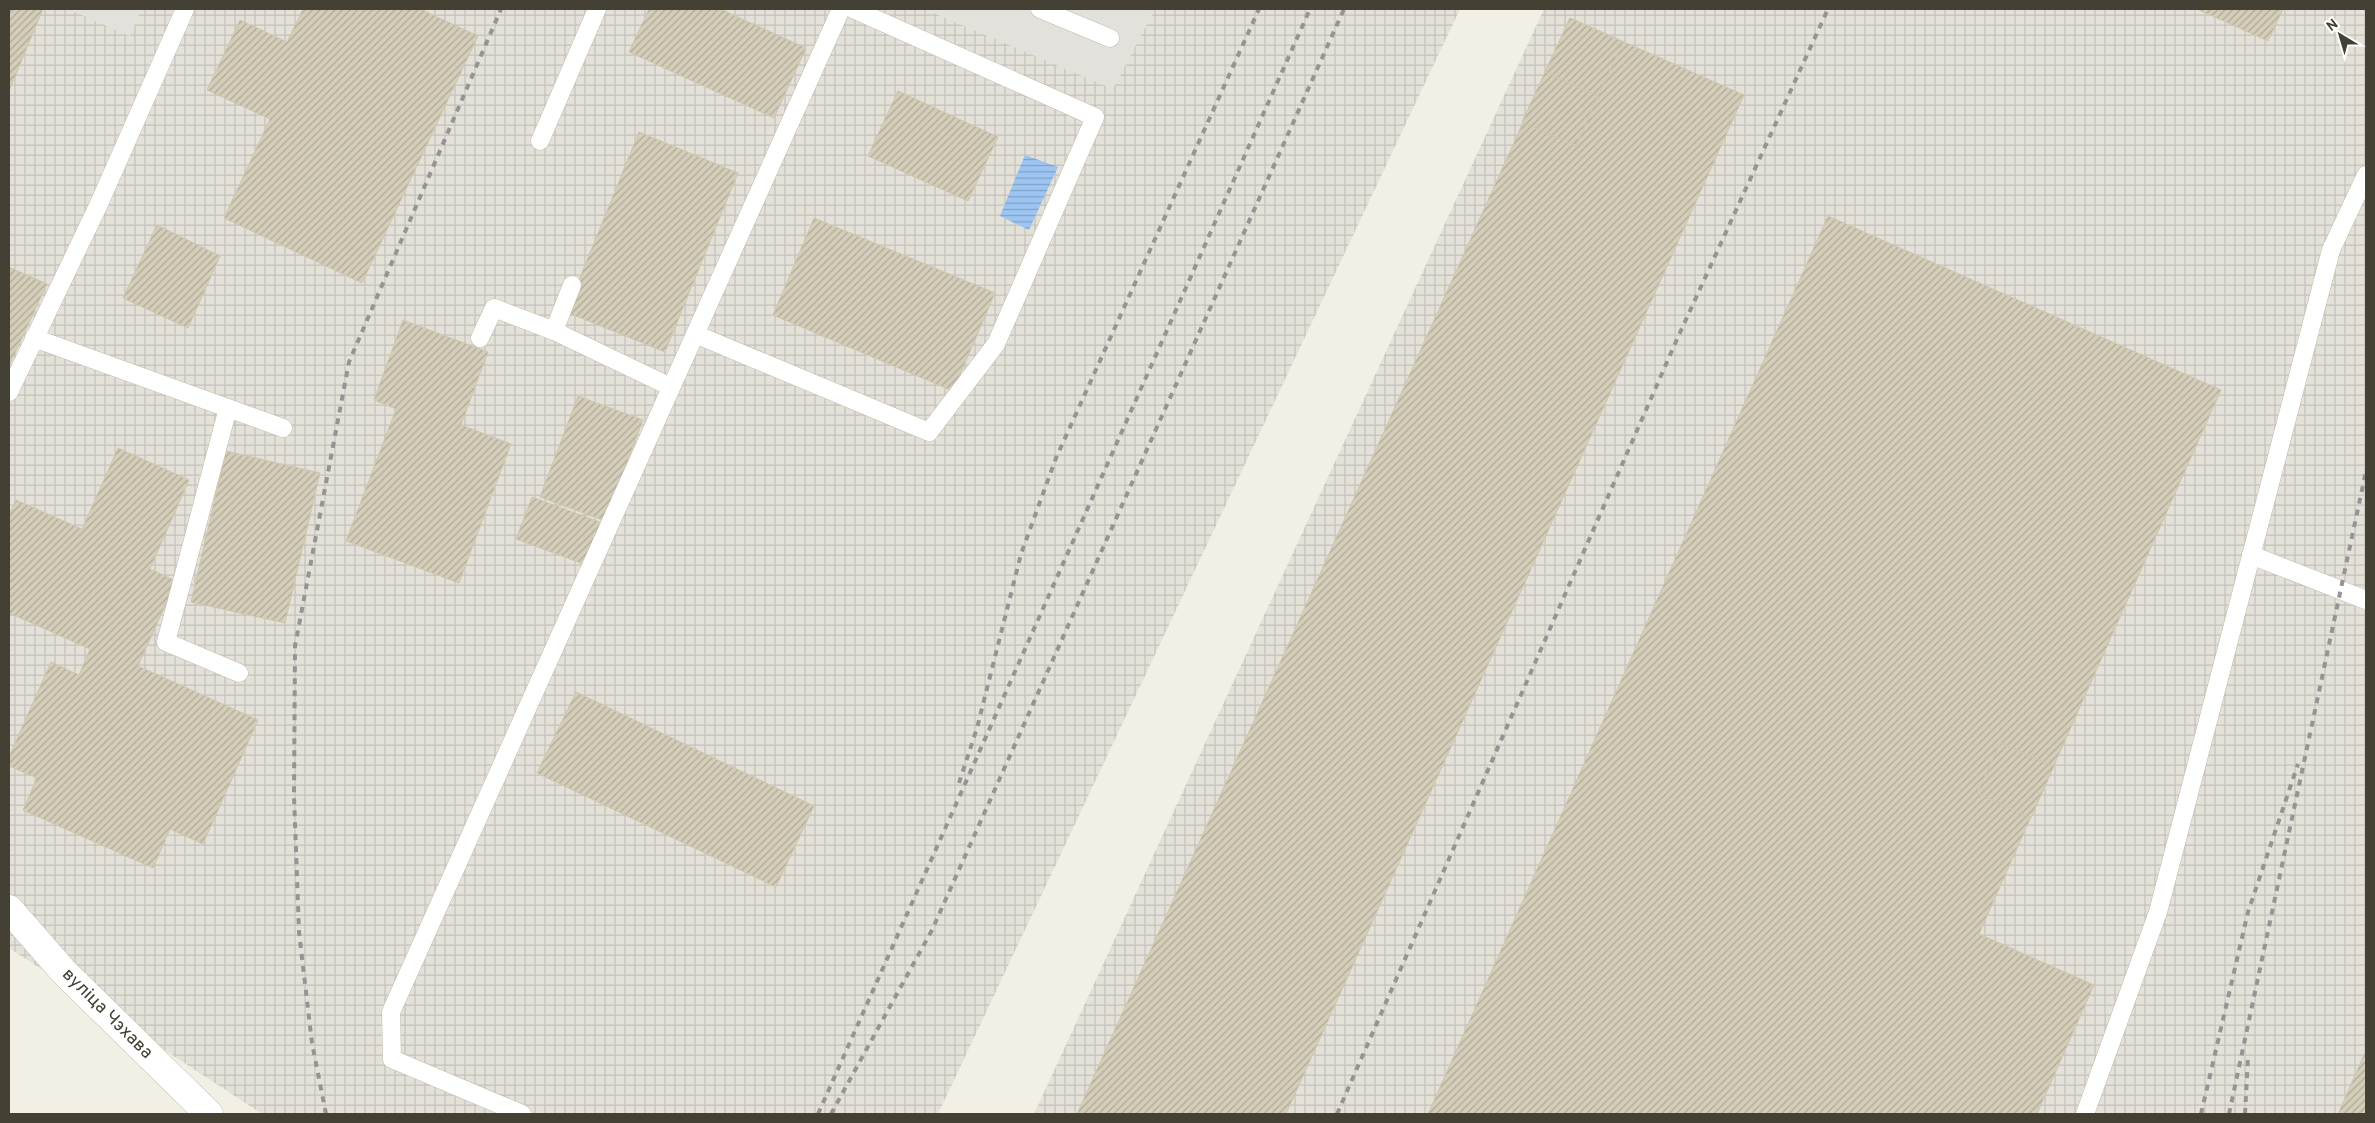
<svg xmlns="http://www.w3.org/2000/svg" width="2375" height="1123" viewBox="0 0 2375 1123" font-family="Overpass,sans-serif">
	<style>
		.industrial { fill: url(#industrial-grid) }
		.parking { fill: #e3e1dc }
		.water { fill: url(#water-rules) }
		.building { fill: url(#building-hatch); stroke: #cfc6ac }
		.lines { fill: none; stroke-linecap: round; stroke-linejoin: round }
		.service-casing { stroke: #c1bca9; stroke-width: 19 }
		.minor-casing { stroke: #c1bca9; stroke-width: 29 }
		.service { stroke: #fff; stroke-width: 18 }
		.minor { stroke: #fff; stroke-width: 28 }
		.rail { stroke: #949494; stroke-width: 4; stroke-dasharray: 6 6; stroke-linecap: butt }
		.labels { text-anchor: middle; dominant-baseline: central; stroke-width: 4; stroke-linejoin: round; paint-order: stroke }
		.street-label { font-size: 18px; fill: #454034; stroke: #fff }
	</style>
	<defs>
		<pattern id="industrial-grid" width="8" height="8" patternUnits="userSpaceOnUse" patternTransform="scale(1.25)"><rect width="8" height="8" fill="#e4e1d9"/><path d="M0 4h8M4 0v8" fill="none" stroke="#c5c2bb"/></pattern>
		<pattern id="water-rules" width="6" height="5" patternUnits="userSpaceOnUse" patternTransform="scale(1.25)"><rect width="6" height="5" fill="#9dc5f2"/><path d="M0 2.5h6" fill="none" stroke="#82a1c5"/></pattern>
		<pattern id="building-hatch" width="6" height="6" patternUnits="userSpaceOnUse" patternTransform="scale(1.25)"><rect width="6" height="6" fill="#d4cdb9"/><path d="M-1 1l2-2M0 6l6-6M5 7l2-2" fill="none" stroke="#aea897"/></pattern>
	</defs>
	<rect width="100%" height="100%" fill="#f2f0e4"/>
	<g class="industrial">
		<polygon points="9,9 1460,9 938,1114 262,1114 9,948"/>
		<polygon points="1544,9 2366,9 2366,1114 1034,1114"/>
	</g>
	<g class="parking">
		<polygon points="68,9 142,9 130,36"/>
		<polygon points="924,9 1155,9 1113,89"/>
	</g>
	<polygon class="water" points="1025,155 1058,167 1029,230 1000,216"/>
	<g class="building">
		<polygon points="9,9 43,9 9,91"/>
		<polygon points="303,9 420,9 478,36 362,283 224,218 270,119 207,90 240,20 287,42"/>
		<polygon points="649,9 720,9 806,48 774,118 629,52"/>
		<polygon points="2197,9 2283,9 2268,41"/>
		<polygon points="1570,18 1744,95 1286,1114 1077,1114"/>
		<polygon points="1570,18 1623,42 1598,96 1545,72"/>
		<polygon points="1545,72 1598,96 1576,146 1522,122"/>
		<polygon points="898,91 998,137 968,201 868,156"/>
		<polygon points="639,132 738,173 665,352 566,312"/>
		<polygon points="1828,216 2221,390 1979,934 2094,985 2037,1114 1428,1114"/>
		<polygon points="814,218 995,293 953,391 773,315"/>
		<polygon points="157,225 220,256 188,328 123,298"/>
		<polygon points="9,267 47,284 9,366"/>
		<polygon points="403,320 488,352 461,425 511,444 459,583 346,541 396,409 374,400"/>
		<polygon points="578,396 643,420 605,521 540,497"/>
		<polygon points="118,448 189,480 150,569 176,581 138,666 258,720 203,844 170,829 153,868 23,810 37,778 9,766 9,757 51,662 79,675 90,649 9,613 9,515 16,500 82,529"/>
		<polygon points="226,451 320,473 285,623 191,602"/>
		<polygon points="532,497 605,524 589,566 516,539"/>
		<polygon points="576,692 814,806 776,887 537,773"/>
		<polygon points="2000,743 2054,766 2031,818 1977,793"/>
		<polygon points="2366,1050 2366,1114 2338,1114"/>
	</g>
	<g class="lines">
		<defs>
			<g id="service">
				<polyline points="1040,9 1110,38"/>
				<polyline points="540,141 597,9"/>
				<polyline points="572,285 554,331 671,387"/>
				<polyline points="695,334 929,432 996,344 1095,117 853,9"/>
				<polyline points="34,338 283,428"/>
				<polyline points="480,338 494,308 554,331"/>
				<polyline points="9,392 98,206 185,9"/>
				<polyline points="228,408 166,642 239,673"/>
				<polyline points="2251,555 2366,600"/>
				<polyline points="522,1114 392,1059 391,1012 841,9"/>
				<polyline points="2085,1114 2158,912 2331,250 2366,175"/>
			</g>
			<polyline id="minor" points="9,909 64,972 209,1114"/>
		</defs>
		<use href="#service" class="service-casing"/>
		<use href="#minor" class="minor-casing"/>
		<use href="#service" class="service"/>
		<use href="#minor" class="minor"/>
		<g class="rail">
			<polyline points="959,783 977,728 1021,554 1056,458 1259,9"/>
			<polyline points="326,1114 312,1043 299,932 294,796 295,646 349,362 501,9"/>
			<polyline points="818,1114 1310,9"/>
			<polyline points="831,1114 932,930 1344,9"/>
			<polyline points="1337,1114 1678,337 1828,9"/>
			<polyline points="2201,1114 2248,912 2298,764"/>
			<polyline points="2229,1114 2366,471"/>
			<polyline points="2245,1114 2248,1057"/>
		</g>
	</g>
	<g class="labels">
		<g class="street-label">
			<text transform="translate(107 1014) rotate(45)">вуліца Чэхава</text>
		</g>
	</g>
	<rect width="2375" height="1123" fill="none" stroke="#454034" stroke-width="20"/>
	<g transform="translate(2340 35) rotate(322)" stroke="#ffffff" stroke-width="4" paint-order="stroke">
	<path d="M0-4L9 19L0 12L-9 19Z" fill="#454034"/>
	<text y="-8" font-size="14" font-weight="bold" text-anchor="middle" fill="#454034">N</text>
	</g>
</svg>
